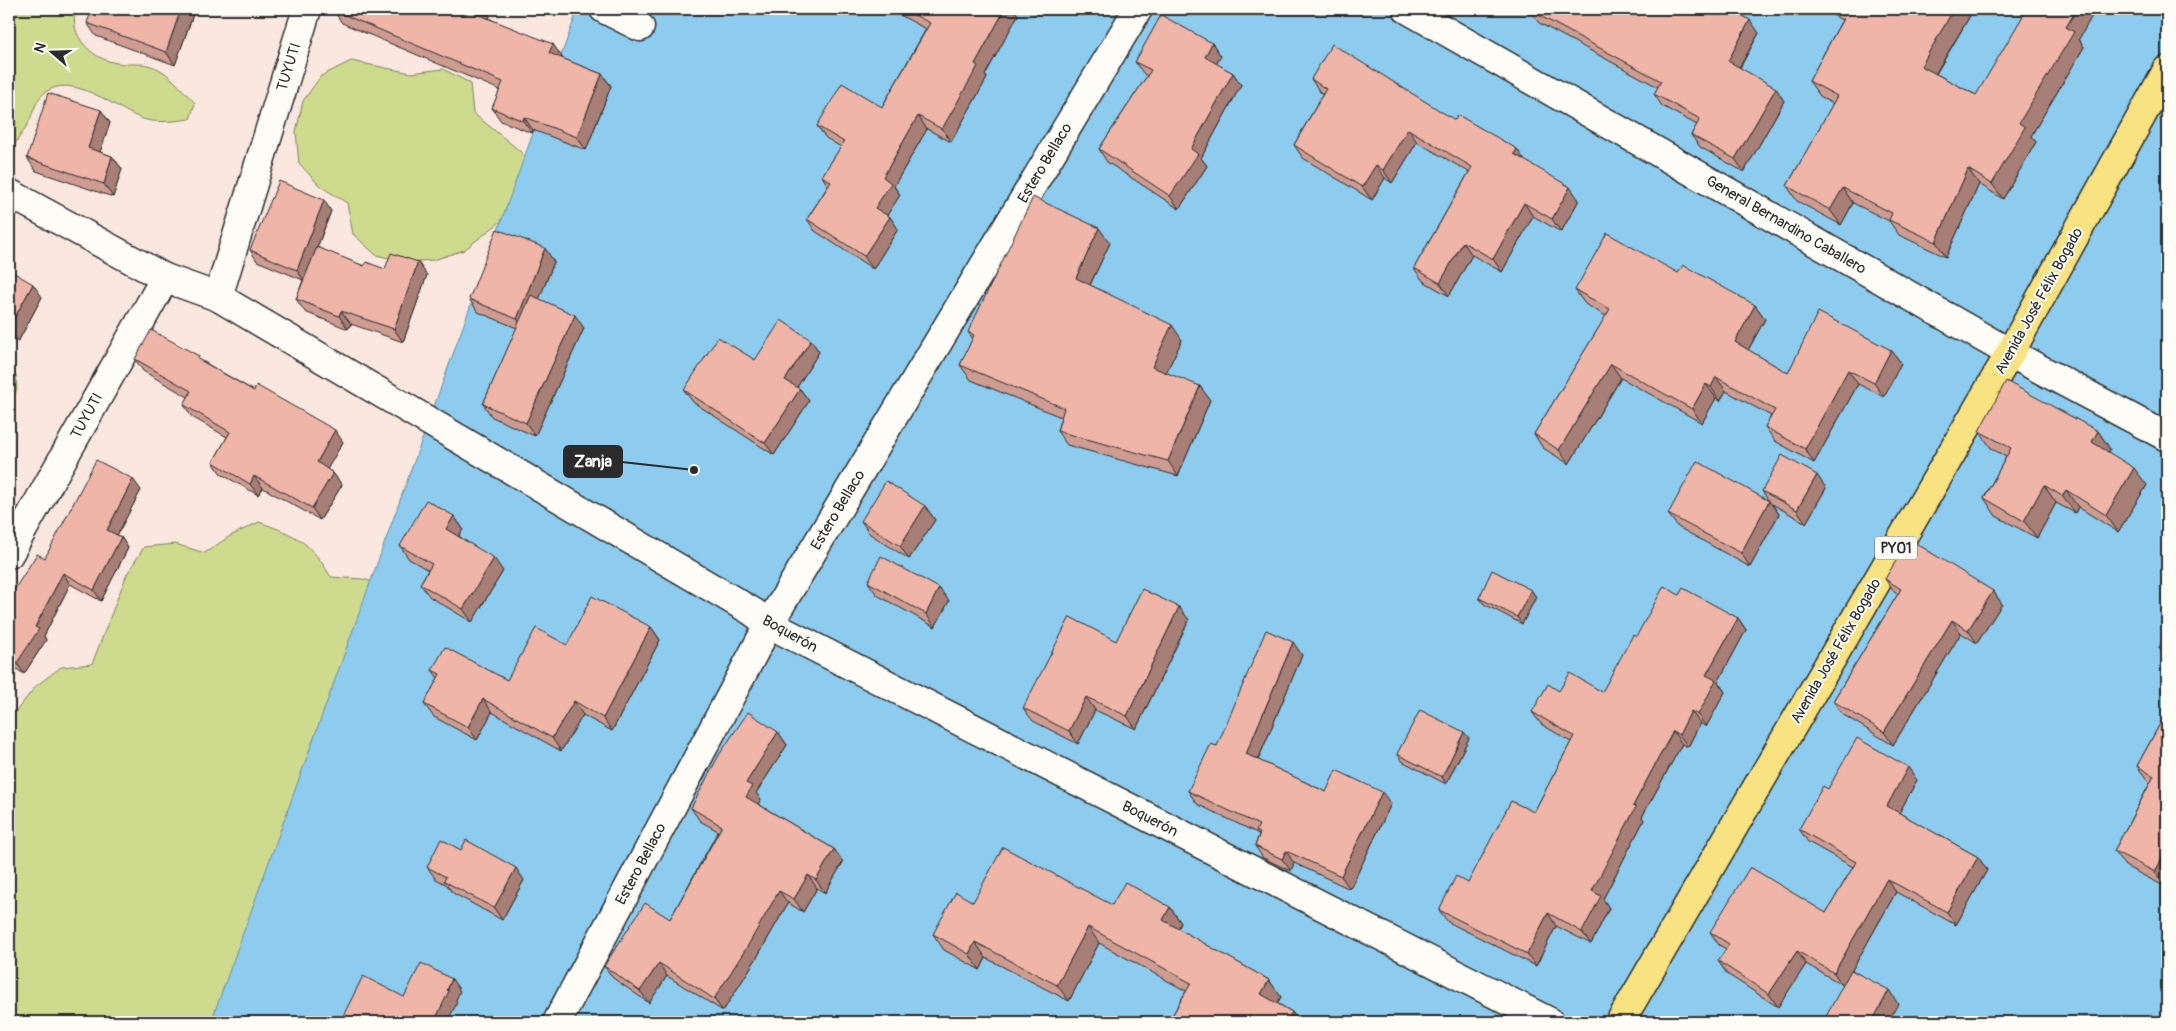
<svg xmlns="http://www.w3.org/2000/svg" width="2176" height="1031" viewBox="0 0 2176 1031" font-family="Pangolin,sans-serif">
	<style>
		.green { fill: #cedb8e; stroke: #7c835c }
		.water { fill: #8eccef; stroke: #668ca1 }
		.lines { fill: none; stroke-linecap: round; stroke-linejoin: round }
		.minor-casing { stroke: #2b2b2b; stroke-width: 31 }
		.highway-casing { stroke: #2b2b2b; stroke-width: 31 }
		.minor { stroke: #fdfcf7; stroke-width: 28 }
		.highway { stroke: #f8e281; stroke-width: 28 }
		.wall { fill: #ce9c91; stroke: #2b2b2b }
		.shaded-wall { fill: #a77f76; stroke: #2b2b2b }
		.building { fill: #efb5a9; stroke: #2b2b2b }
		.labels { text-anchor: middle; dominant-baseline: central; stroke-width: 4; stroke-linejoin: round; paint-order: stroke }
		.shield { fill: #fdfcf7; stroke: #6a6a68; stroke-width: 1 }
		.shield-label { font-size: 14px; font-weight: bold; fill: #2b2b2b }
		.street-label { font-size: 15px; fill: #2b2b2b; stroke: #fdfcf7 }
		.leader { fill: none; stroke: #2b2b2b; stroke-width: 2 }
		.callout-dot { fill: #2b2b2b; stroke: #fdfcf7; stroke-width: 2 }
		.callout { fill: #2b2b2b; stroke: #2b2b2b; stroke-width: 2 }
		.callout-label { font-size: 16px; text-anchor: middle; font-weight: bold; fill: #fff }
	</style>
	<rect width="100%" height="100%" fill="#f9e7e0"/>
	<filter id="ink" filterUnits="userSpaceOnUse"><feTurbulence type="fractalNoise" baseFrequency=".02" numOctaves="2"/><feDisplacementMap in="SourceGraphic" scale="10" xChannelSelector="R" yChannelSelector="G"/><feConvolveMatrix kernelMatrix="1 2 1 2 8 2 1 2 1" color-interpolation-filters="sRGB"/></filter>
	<g filter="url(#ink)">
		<g class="green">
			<path d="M 9,9 L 76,9 C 68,35 91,59 117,63 C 134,66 144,60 162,71 C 174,79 185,93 195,103 L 190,119 C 175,121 155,124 140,118 C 115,108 68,68 41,96 C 35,103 32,116 28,124 C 22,134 15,143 9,153 Z"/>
			<polygon points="351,61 411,73 443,69 470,83 473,113 520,151 536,176 513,212 464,250 434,260 405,262 376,255 353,234 347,203 320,186 299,163 296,132 303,101 321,76"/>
			<polygon points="9,368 16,375 17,390 9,401"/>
			<path d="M 259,522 C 298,536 309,541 331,577 L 362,579 L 394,587 L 222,1022 L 12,1022 L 9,1020 L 9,712 L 16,711 L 36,686 L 61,667 L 92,664 L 127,574 L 144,547 L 175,544 L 205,553 L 230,536 Z"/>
		</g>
		<polygon class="water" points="578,9 2167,9 2167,1022 211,1022"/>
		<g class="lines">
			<defs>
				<g id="minor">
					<polyline points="604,9 640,27"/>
					<polyline points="1407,9 2010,353 2167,437"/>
					<polyline points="9,193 165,278 218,297 753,612 769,624 1550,1022"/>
					<polyline points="218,297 307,9"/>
					<polyline points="9,554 165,278"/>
					<polyline points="557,1022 769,624 1138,9"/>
				</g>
				<polyline id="highway" points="1620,1022 2010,353 2167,70"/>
			</defs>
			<use href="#minor" class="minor-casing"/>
			<use href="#highway" class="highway-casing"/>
			<use href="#minor" class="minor"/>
			<use href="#highway" class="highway"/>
		</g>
		<g class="wall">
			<polygon points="195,9 175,65 96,36 87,23"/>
			<polygon points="334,9 485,9 490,16 489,18 562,57 561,58 602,74 611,86 586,150 533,130 532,133 501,121 492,108 500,90 342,23 333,10"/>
			<polygon points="896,9 1013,9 1018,15 985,75 987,78 951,142 927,129 894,186 900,195 887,215 890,217 898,229 873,269 815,231 807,219 828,186 822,176 841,147 826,138 817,126 882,107 926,29 900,15"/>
			<polygon points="1522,9 1730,9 1759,33 1740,68 1784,101 1744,172 1700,147 1691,135 1697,125 1662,106 1654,94 1658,87 1539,23 1534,16"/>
			<polygon points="1825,9 1974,9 1936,74 1976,95 2079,39 2084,47 2031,136 2036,142 2003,199 1979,184 1946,257 1899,235 1889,221 1853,203 1841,225 1797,201 1787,186 1833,104 1820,96 1809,81 1842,20 1827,12"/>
			<polygon points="1212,43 1221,56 1216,64 1233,73 1241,85 1201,158 1207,166 1179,209 1107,162 1099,149 1147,76 1144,74 1135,62"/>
			<polygon points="1311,79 1455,120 1525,161 1579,200 1561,232 1533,216 1502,272 1472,255 1449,296 1423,281 1414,268 1469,172 1417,142 1392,183 1385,178 1372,200 1303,158 1294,145 1323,94 1320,92"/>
			<polygon points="101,110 110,123 100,152 112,156 122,169 113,197 36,171 27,158"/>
			<polygon points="331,211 317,248 364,266 427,275 403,342 351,324 348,329 305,312 296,299 303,280 257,261 250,250"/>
			<polygon points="1110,243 1090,285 1182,340 1166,372 1210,400 1178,476 1067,445 1057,431 1061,417 971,380 960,365 973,339 968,332"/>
			<polygon points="554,262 539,299 584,328 535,436 492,417 483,404 517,328 478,312 469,299"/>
			<polygon points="9,270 42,297 18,342 9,337"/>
			<polygon points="1678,273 1755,305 1765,319 1748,350 1788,373 1891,350 1901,363 1884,397 1858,384 1814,463 1775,441 1765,427 1771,416 1726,391 1720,401 1716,398 1702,423 1621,378 1569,464 1543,448 1534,434 1606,316 1585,304 1575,290"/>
			<polygon points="2167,304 2167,321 2162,314"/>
			<polygon points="811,340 819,352 797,387 800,389 809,401 774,455 693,402 684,390 755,360"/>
			<polygon points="135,359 204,362 343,442 327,469 333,473 342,485 320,520 263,488 258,495 221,474 213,462 227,437 192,417 184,405 188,397 143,371"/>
			<polygon points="1979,431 2098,431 2110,449 2108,452 2147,485 2118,532 2078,507 2075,513 2056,503 2037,538 1996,516 1984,498 2006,457 1991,448"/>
			<polygon points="1826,488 1806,523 1772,504 1779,514 1750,567 1678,527 1668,514 1769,501 1762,491"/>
			<polygon points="141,490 117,535 121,537 128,548 101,601 70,584 44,636 46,640 24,674 9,664 9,598 45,558"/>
			<polygon points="925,506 935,520 909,559 870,534 861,521"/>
			<polygon points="454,516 463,529 459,536 503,571 472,622 430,597 420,584 428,570 409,559 400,546"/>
			<polygon points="1885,579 1993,591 2002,604 1977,643 1961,633 1893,745 1842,714 1833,701 1898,594 1894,592"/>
			<polygon points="868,582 939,588 949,601 935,627 877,595"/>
			<polygon points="1531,590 1536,597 1522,624 1484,604 1479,598"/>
			<polygon points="1679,595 1738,618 1746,630 1718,682 1725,692 1706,727 1700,723 1688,747 1682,744 1642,817 1644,820 1603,899 1609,908 1591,944 1556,926 1536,966 1448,922 1439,910 1468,883 1534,812 1571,742 1541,724 1532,712 1559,691 1602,692 1636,637"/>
			<polygon points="1179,607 1189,620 1136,729 1095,710 1078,744 1033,721 1023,708 1116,641"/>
			<polygon points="651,627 660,640 612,731 583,715 561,751 492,712 477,740 434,717 424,704 438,678 432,670 507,680 567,645"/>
			<polygon points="2167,632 2167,659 2159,648"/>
			<polygon points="1302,655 1258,760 1326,792 1391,804 1350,889 1294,863 1291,871 1263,858 1255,846 1259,835 1257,833 1197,804 1188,791 1217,746"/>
			<polygon points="2167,711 2167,884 2166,887 2125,866 2114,851 2150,783 2148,781 2137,766"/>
			<polygon points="778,732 787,745 756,793 761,799 758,804 834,849 843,862 825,893 817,888 803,912 788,903 756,959 723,1011 667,976 649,1003 613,978 604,966 670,919 718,831 700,821 691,808"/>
			<polygon points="1469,738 1446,784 1402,761 1397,754"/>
			<polygon points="1917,780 1899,813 1978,857 1987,870 1956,925 1896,892 1852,970 1898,1004 1843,985 1806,964 1778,1007 1727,974 1718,961 1726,949 1719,945 1710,932 1826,913 1853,867 1808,842 1799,829 1828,789"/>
			<polygon points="461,850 524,880 502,920 453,893 447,885 436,879 427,867"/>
			<polygon points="973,902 1170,907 1181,923 1178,929 1269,980 1281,997 1277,1003 1292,1012 1299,1022 1176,1022 1172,1016 1186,991 1099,943 1069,1001 986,958 980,970 944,950 933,934"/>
		</g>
		<g class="shaded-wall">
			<polygon points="181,9 195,9 175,65 166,52"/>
			<polygon points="479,9 485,9 490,16 486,26 477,14"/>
			<polygon points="1005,9 1013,9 1018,15 985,75 987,78 951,142 942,129 975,64"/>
			<polygon points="1954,9 1974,9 1931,81 1921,66"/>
			<polygon points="2077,9 2096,9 2079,39 2084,47 2031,136 2036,142 2003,199 1992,184 2019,123 2066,27"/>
			<polygon points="1750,20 1759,33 1736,73 1728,61"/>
			<polygon points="1212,43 1221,56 1213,70 1205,57"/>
			<polygon points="553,44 562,57 558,66 549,53"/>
			<polygon points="1233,73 1241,85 1201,158 1207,166 1179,209 1170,196 1191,149"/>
			<polygon points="602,74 611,86 586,150 577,137"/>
			<polygon points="1776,88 1784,101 1744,172 1735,159"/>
			<polygon points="101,110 110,123 97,161 88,148"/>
			<polygon points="918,116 927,129 894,186 900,195 884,220 875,208 883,177"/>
			<polygon points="524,117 533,130 532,133 523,121"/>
			<polygon points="1408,129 1417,142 1392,183 1383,170"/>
			<polygon points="1517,149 1526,162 1514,154"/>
			<polygon points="112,156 122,169 113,197 104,184"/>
			<polygon points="1376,165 1385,178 1372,200 1362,187"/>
			<polygon points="1968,169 1979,184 1946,257 1936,242"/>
			<polygon points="1570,187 1579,200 1561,232 1552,219"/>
			<polygon points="1843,188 1853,203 1841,225 1830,210"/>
			<polygon points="324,200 331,211 304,281 297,270"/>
			<polygon points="1524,203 1533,216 1502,272 1493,259"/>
			<polygon points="890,217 898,229 873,269 864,256"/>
			<polygon points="1099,228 1110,243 1086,293 1076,278"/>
			<polygon points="1463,242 1472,255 1449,296 1440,283"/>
			<polygon points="545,248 554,262 526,332 517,319"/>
			<polygon points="418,262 427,275 403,342 394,329"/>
			<polygon points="33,284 42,297 18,342 9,329 9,328"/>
			<polygon points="1755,305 1765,319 1745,356 1735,342"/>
			<polygon points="341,311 351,324 348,329 339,316"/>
			<polygon points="575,315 584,328 535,436 526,423"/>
			<polygon points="1172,325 1182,340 1162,381 1152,367"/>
			<polygon points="811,340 819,352 794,392 785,380"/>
			<polygon points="1891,350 1901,363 1884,397 1874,383"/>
			<polygon points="1611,364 1621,378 1569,464 1559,450"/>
			<polygon points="1848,370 1858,384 1814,463 1805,449"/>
			<polygon points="1716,377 1726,391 1720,401 1711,387"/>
			<polygon points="1706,384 1716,398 1702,423 1692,409"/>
			<polygon points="1200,386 1210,400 1178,476 1168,461"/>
			<polygon points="800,389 809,401 774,455 765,443"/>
			<polygon points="335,430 343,442 325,473 317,462"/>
			<polygon points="2098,431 2110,449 2104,460 2092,442"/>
			<polygon points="2134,468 2147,485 2118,532 2106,515"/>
			<polygon points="333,473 342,485 320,520 312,508"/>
			<polygon points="1817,475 1826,488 1806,523 1797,510"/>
			<polygon points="254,476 263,488 258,495 250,484"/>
			<polygon points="133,479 141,490 114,541 107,530"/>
			<polygon points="2044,485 2056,503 2037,538 2024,521"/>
			<polygon points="2066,490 2078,507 2075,513 2062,496"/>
			<polygon points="1769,501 1779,514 1750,567 1741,553"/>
			<polygon points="925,506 935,520 909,559 900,546"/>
			<polygon points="454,516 463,529 455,542 446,529"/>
			<polygon points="121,537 128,548 101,601 94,590"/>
			<polygon points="494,558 503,571 472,622 463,609"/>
			<polygon points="63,573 70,584 44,636 46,640 24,674 17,663"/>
			<polygon points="939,588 949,601 935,627 926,614"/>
			<polygon points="1531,590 1536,597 1522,624 1517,617"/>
			<polygon points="1993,591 2002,604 1977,643 1968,630"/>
			<polygon points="1179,607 1189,620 1136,729 1127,716"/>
			<polygon points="1738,618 1746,630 1718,682 1725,692 1706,727 1698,715 1706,675"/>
			<polygon points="1952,620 1961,633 1893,745 1884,732"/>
			<polygon points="651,627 660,640 612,731 603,718"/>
			<polygon points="1293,642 1302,655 1255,767 1246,754"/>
			<polygon points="1086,697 1095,710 1078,744 1069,731"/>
			<polygon points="483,699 492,712 477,740 468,727"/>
			<polygon points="574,701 583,715 561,751 552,738"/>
			<polygon points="1691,711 1700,723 1688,747 1679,735"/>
			<polygon points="1673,731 1682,744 1642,817 1644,820 1603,899 1609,908 1591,944 1582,932 1592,891 1633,806"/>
			<polygon points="778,732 787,745 756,793 761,799 755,810 746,797 746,783"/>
			<polygon points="1464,732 1469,738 1446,784 1442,777"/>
			<polygon points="1908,767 1917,780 1896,819 1887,806"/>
			<polygon points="1382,792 1391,804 1350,889 1341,876"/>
			<polygon points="2167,848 2167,884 2166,887 2155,872"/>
			<polygon points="834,849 843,862 825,893 816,880"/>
			<polygon points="1286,851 1294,863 1291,871 1282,859"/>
			<polygon points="1978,857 1987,870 1956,925 1947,912"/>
			<polygon points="516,868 524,880 502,920 494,908"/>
			<polygon points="808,875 817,888 803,912 794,899"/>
			<polygon points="1887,879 1896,892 1843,986 1834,973"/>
			<polygon points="779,891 788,903 756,959 723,1011 714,999"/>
			<polygon points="1170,907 1181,923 1174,936 1163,920"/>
			<polygon points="1548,913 1556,926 1536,966 1527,954"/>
			<polygon points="1088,927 1099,943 1069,1001 1057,985"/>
			<polygon points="975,942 986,958 980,970 969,954"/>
			<polygon points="1797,951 1806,964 1778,1007 1769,994"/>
			<polygon points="659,963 667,976 649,1003 640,991"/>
			<polygon points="452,979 460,991 456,1000 457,1003 447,1022 434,1022"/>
			<polygon points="1269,980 1281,997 1273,1010 1261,994"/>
			<polygon points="1889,990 1898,1004 1888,1022 1872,1022"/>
			<polygon points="1292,1012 1299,1022 1286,1022"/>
		</g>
		<g class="building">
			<polygon points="92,9 181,9 166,52 87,23"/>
			<polygon points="334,9 479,9 477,14 553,44 549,53 602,74 577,137 524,117 523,121 492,108 503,82 333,10"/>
			<polygon points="903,9 1005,9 975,64 978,66 942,129 918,116 883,177 891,183 875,208 890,217 864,256 807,219 831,182 822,176 844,142 817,126 842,83 882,107 930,23"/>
			<polygon points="1532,9 1730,9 1750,20 1728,61 1776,88 1735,159 1691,135 1700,119 1654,94 1661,81 1531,11"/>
			<polygon points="1838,9 1954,9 1921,66 1976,95 2027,9 2077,9 2066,27 2074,32 2019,123 2025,127 1992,184 1968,169 1936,242 1889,220 1892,213 1843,188 1830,210 1787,186 1837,96 1809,81 1846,13"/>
			<polygon points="1161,15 1212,43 1205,57 1233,73 1191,149 1198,154 1170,196 1099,149 1151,70 1135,62"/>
			<polygon points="1332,44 1455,120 1458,115 1517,149 1514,154 1570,187 1552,219 1524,203 1493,259 1463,242 1440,283 1414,268 1472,167 1408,129 1383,170 1376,165 1362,187 1294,145 1326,89 1311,79"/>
			<polygon points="48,93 101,110 88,148 112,156 104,184 27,158"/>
			<polygon points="279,181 324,200 297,270 250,250"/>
			<polygon points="1033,197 1099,228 1076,278 1172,325 1152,367 1200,386 1168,461 1057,431 1064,408 960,365 974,335 968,332"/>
			<polygon points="497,229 545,248 517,319 469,299"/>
			<polygon points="1607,233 1678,273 1683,265 1755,305 1735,342 1788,373 1818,312 1891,350 1874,383 1848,370 1805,449 1765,427 1775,410 1716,377 1711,387 1706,384 1692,409 1611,364 1559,450 1534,434 1610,309 1575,290"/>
			<polygon points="317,247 364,266 366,262 385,269 391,253 418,262 394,329 341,311 339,316 296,299"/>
			<polygon points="9,270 33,284 9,328"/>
			<polygon points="531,295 575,315 526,423 483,404"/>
			<polygon points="2167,304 2167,316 2162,314"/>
			<polygon points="781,320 811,340 785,380 800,389 765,443 684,390 718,337 755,360"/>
			<polygon points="151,330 199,356 198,359 254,391 256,385 335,430 317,462 333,473 312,508 254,476 250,484 213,462 230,432 184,405 191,391 135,359"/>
			<polygon points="2006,381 2098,431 2092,442 2134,468 2106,515 2066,490 2062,496 2044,485 2024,521 1984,498 2011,448 1979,431"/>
			<polygon points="1782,455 1817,475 1797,510 1762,491"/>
			<polygon points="96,460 133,479 107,530 121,537 94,590 63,573 35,627 39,629 17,663 9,658 9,598 37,554 45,558"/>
			<polygon points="1697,461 1769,501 1741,553 1668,514"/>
			<polygon points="886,481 925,506 900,546 861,521"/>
			<polygon points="426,500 454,516 446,529 494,558 463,609 420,584 432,564 400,546"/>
			<polygon points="1909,539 1993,591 1968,630 1952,620 1884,732 1833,701 1901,589 1885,579"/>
			<polygon points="881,556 939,588 926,614 868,582"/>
			<polygon points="1492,570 1531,590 1517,617 1479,598"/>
			<polygon points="1664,586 1679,595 1683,588 1738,618 1706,675 1716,680 1698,715 1691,711 1679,735 1673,731 1633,806 1636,807 1592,891 1601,896 1582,932 1548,913 1527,954 1439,910 1456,876 1468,883 1511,801 1534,812 1574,736 1532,712 1548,684 1559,691 1570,673 1602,692 1633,635 1636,637"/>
			<polygon points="1142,589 1179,607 1127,716 1086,697 1069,731 1023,708 1070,617 1116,641"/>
			<polygon points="592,596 651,627 603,718 574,701 552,738 483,699 468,727 424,704 440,674 432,670 445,647 507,680 536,628 567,645"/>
			<polygon points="1266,630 1293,642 1246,754 1326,792 1336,770 1382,792 1341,876 1286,851 1282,859 1255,846 1260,833 1256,831 1259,825 1188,791 1211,744 1217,746"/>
			<polygon points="2167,632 2167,652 2159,648"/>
			<polygon points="1420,710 1464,732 1442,777 1397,754"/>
			<polygon points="2167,711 2167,848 2155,872 2114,851 2154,776 2137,766"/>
			<polygon points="748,712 778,732 746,783 752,786 746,797 834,849 816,880 808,875 794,899 779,891 747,947 714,999 659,963 640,991 604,966 645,903 670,919 722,826 691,808 719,755"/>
			<polygon points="1857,738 1908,767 1887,806 1978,857 1947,912 1887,879 1834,973 1797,951 1769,994 1718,961 1729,944 1710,932 1750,867 1826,913 1856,862 1799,829 1823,786 1828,789"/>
			<polygon points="441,839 461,850 466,840 516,868 494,908 444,881 446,877 427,867"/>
			<polygon points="1003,847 1112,905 1125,882 1170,907 1163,920 1269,980 1261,994 1292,1012 1286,1022 1182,1022 1172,1016 1191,983 1088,927 1057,985 975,942 969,954 933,934 956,892 973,902"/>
			<polygon points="421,963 452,979 447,990 449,991 434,1022 340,1022 363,976 404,997"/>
			<polygon points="1851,970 1889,990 1872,1022 1823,1022"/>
		</g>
	</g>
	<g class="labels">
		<rect class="shield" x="1875" y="536.5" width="42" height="23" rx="4"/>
		<g class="shield-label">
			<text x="1896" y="548">PY01</text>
		</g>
		<g class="street-label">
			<text transform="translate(289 67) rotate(-73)">TUYUTI</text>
			<text transform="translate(1045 163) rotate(-59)">Estero Bellaco</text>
			<text transform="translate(1786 225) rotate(30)">General Bernardino Caballero</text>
			<text transform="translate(2039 301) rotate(-61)">Avenida José Félix Bogado</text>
			<text transform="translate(87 416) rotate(-61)">TUYUTI</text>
			<text transform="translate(838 510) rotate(-59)">Estero Bellaco</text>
			<text transform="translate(790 634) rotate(29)">Boquerón</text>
			<text transform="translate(1836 651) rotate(-60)">Avenida José Félix Bogado</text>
			<text transform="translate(1150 819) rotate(27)">Boquerón</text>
			<text transform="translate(641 864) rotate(-62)">Estero Bellaco</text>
		</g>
	</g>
	<path class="leader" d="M694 470L622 462"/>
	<circle class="callout-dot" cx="694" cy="470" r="5"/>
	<rect class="callout" x="564" y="446" width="58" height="31" rx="5"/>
	<g class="callout-label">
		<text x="593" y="467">Zanja</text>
	</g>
	<rect width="2176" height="1031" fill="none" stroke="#fdfcf7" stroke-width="30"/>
	<rect x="15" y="15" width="2146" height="1001" fill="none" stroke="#2b2b2b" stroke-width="2" filter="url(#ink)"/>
	<g transform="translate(52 52) rotate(290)" stroke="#fdfcf7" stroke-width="4" paint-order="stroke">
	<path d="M0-4L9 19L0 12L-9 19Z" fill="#2b2b2b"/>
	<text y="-8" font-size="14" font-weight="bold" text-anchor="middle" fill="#2b2b2b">N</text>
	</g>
</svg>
